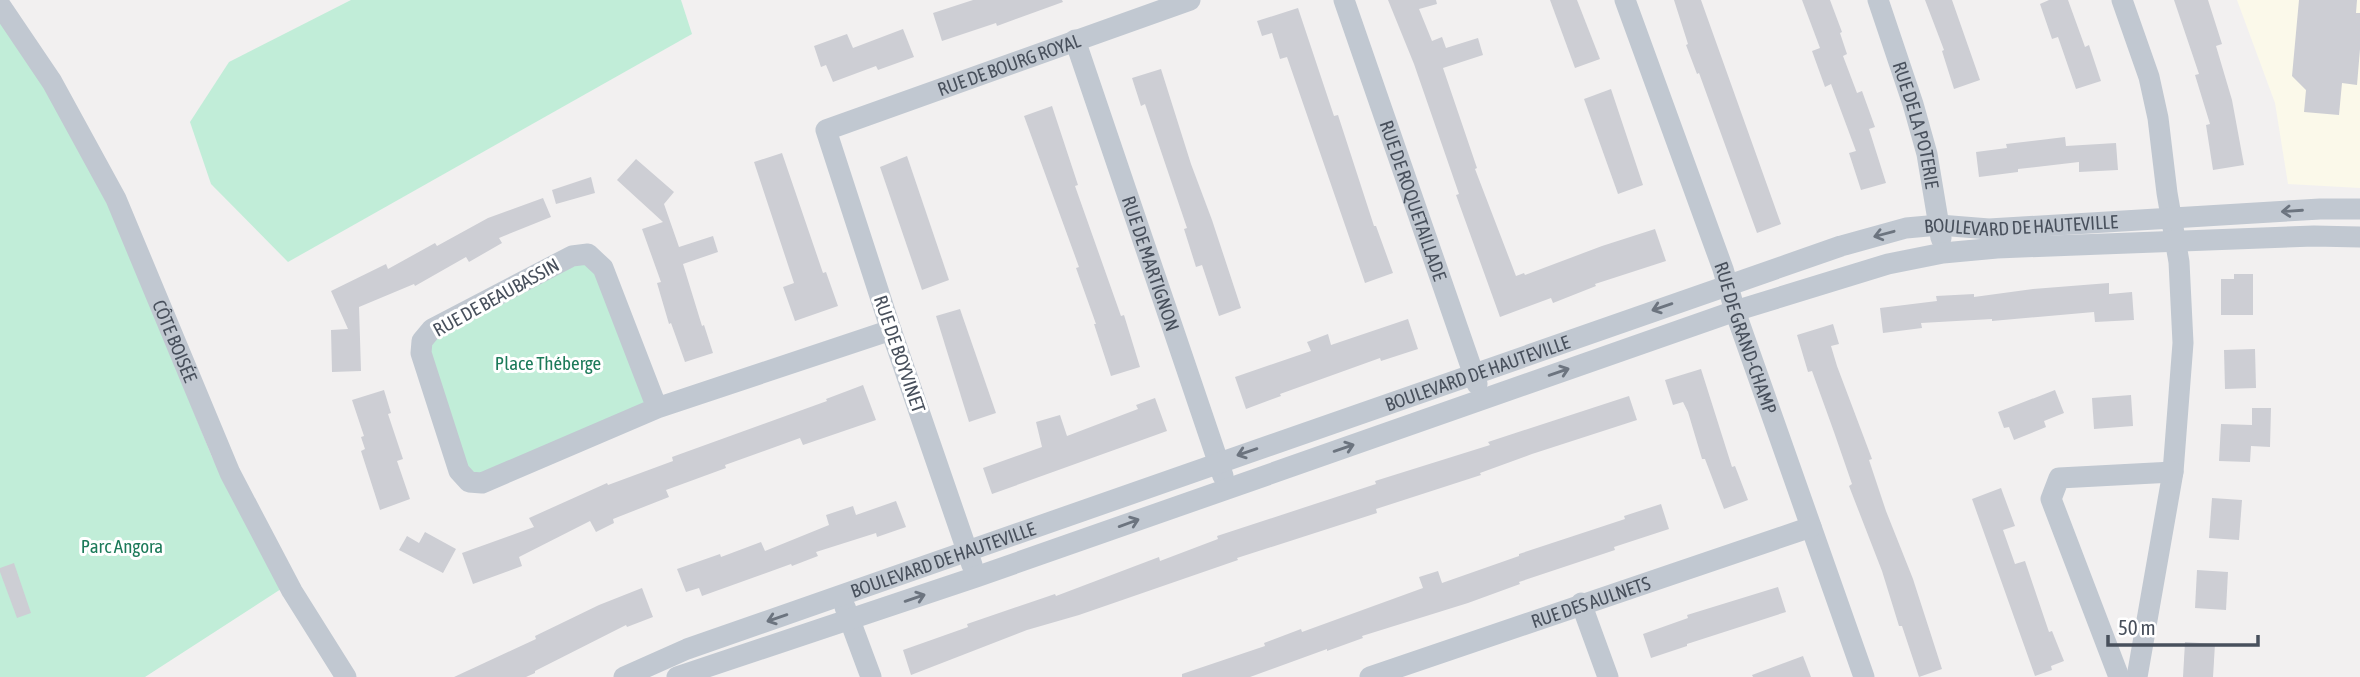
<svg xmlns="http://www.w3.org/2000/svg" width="2360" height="677" viewBox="0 0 2360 677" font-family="'Asap Condensed',sans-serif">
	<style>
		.commercial { fill: #fbf9ea }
		.green { fill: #c1edd8 }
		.building { fill: #cdced4 }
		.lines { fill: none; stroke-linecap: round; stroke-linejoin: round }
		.minor { stroke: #c1c8d1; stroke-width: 21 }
		.oneway { stroke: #6c747f }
		.labels { text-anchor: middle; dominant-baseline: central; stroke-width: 6; stroke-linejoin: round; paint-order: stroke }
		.street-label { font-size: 19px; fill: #48505c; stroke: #fff }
		.park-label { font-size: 19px; fill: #1c7a59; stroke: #fff }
	</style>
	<rect width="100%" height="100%" fill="#f2f0f0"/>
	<polygon class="commercial" points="2237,0 2360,0 2360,188 2288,184 2275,103"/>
	<g class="green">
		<polygon points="351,0 681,0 692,34 288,262 211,184 190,122 229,62"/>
		<polygon points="0,18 20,45 107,197 212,457 281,589 145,677 0,677"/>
		<polygon points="588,254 657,408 469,482 422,341"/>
	</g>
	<g class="building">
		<polygon points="973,0 1062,0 1063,2 997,26 996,23 942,41 933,13"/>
		<polygon points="1388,0 1436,0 1437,4 1419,9 1432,41 1442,37 1446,48 1478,38 1483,55 1443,68 1477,168 1475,169 1516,276 1524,273 1525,275 1602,246 1655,229 1666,261 1595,284 1596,286 1553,303 1551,298 1500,317 1456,195 1459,194 1414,64"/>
		<polygon points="1550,0 1577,0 1600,59 1575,68"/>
		<polygon points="1674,0 1701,0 1781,224 1757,233 1699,73 1697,74 1686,45 1688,44"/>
		<polygon points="1802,0 1830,0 1842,32 1840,33 1847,54 1843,56 1857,93 1862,91 1875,127 1869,129 1886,183 1861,190 1849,153 1856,151 1831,84 1825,87 1812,51 1820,48"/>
		<polygon points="1925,0 1952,0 1980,80 1954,89 1942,51 1944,50"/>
		<polygon points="2049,0 2068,0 2085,47 2089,45 2101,81 2076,89 2058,37 2052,39 2040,4"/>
		<polygon points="2174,0 2208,0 2222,44 2216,46 2232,100 2244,165 2213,170 2206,125 2210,124 2195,75 2199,74"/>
		<polygon points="2299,0 2357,0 2356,13 2360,13 2360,49 2357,85 2342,83 2339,115 2304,112 2306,90 2292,76"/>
		<polygon points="1298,8 1334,116 1338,115 1374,226 1376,226 1393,273 1365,283 1287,57 1280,59 1272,33 1262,36 1257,21"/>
		<polygon points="903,29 914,57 878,70 876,66 833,82 826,65 821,67 814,46 847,34 853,48"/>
		<polygon points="1161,69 1191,164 1212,220 1241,308 1219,316 1202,265 1196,267 1184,229 1187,228 1145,104 1141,106 1132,78"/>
		<polygon points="1611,89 1643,185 1618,194 1584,99"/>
		<polygon points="1052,106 1078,185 1075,186 1121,316 1124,315 1140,367 1111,376 1094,324 1096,324 1076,268 1079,267 1024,116"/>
		<polygon points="2065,137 2066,146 2116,143 2118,170 2079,172 2079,162 2018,169 2018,172 1979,177 1976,152 2007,148 2006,144"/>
		<polygon points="782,153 823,273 826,272 838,306 795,321 783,287 794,283 754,162"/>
		<polygon points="907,156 949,280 922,290 880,167"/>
		<polygon points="636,159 674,192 664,204 679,247 713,236 718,252 683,264 702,326 704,325 713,353 685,362 671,323 669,324 657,283 661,282 642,229 663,222 617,180"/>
		<polygon points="591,177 595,193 556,204 552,190"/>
		<polygon points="543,198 551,217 499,238 502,243 469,262 466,257 415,286 414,284 359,307 361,371 332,372 331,330 348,329 331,291 386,264 388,269 435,243 437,246 488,218"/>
		<polygon points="2234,274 2253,274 2253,315 2221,315 2221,279 2234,279"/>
		<polygon points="2109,283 2109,294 2132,292 2134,320 2095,322 2094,312 1992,321 1992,319 1921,323 1922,328 1883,333 1880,308 1937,301 1936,296 1974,294 1974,297 2033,289"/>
		<polygon points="960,309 996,413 969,422 936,316"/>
		<polygon points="1408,319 1418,349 1381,361 1380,358 1280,394 1281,396 1246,409 1235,377 1311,351 1307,342 1328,334 1331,345"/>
		<polygon points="1833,324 1839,344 1831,346 1837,366 1872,459 1869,460 1886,511 1913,579 1942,669 1919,677 1902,626 1899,626 1882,571 1849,486 1852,484 1834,432 1812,371 1808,372 1797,335"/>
		<polygon points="2255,349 2256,388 2225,389 2224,350"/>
		<polygon points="1701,369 1732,467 1735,466 1748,500 1724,509 1705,459 1702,459 1688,412 1683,402 1673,405 1665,380"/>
		<polygon points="863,385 876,420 803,445 800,438 725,465 726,468 666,490 669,497 613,519 614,523 596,532 590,521 519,557 522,566 473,584 462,553 534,527 529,518 607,483 608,485 673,461 672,457 827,401 826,399"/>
		<polygon points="384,390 391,413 388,414 403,459 397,461 410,499 380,510 361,451 365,449 361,437 364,436 352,400"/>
		<polygon points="2055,390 2064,413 2044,421 2046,427 2014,440 2009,427 2004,428 1998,412"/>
		<polygon points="2131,395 2133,426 2094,429 2092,398"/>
		<polygon points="1629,396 1637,420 1532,454 1480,473 1481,475 1376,509 1377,513 1237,558 1238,560 1079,615 1027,630 911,675 903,650 968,627 967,624 1055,594 1056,596 1159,557 1160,561 1218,539 1217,536 1376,484 1375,481 1490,445 1488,442"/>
		<polygon points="1155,398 1167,431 992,494 983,468 1042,447 1036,422 1060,415 1067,436 1138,409 1136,405"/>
		<polygon points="2252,408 2271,408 2270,447 2251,446 2250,462 2219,461 2221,424 2252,425"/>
		<polygon points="2001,488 2015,526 2003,530 2015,564 2025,561 2049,632 2052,631 2064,661 2051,666 2052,670 2035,676 1972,499"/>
		<polygon points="2212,498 2242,500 2239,540 2209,538"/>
		<polygon points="896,501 906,527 877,537 876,533 816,552 818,556 792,566 791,564 702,596 699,588 686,592 677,569 720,554 721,557 761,542 765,551 829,525 826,515 853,506 856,515"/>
		<polygon points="1661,504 1669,529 1614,547 1615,550 1519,582 1520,584 1468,603 1362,636 1363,638 1327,651 1327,649 1250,677 1182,677 1182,674 1265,646 1264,643 1301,629 1302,632 1423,588 1419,577 1438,571 1442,583 1519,556 1519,554 1625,519 1624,516"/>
		<polygon points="425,532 456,549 443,573 399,550 407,536 419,543"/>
		<polygon points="14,563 31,613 17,618 0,572 0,568"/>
		<polygon points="2197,570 2228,572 2226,610 2195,608"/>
		<polygon points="1778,587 1786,612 1687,644 1687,646 1651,658 1643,634 1688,618 1687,615"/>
		<polygon points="642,588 653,617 627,627 626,625 535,671 535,673 526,677 454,677 536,639 535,636 599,605"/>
		<polygon points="2185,642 2215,644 2213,677 2183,677"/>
		<polygon points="1803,656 1811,677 1753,677 1752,675"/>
	</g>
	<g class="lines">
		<g class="minor">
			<path id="s1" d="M 1344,0 L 1477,384"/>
			<path id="s2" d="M 1625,0 L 1723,269 L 1735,311 L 1864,677"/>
			<path id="s3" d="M 1878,0 L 1913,104 L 1927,154 L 1941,238"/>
			<polyline points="2122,0 2149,77 2158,118 2167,193 2179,262 2183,343 2173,472 2137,677"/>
			<path id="s4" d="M 0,5 L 52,82 L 116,199 L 230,473 L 292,591 L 346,677"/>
			<path id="s5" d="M 1075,40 L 1223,476"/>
			<polyline points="657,408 603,268 588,254 572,256 432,329 422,341 421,353 459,471 469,482 482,483 657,408 891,330"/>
			<path id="s6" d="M 972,565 L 891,330 L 826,130 L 1190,0"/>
			<polyline points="1581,603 1608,677"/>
			<polyline points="845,607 871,677"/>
			<path id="s7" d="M 624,677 L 687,649 L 1841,246 L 1906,228 L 1939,225 L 1989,229 L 2320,209 L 2360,209"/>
			<polyline points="677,677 976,577 1735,311 1888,264 1943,253 1997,248 2314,236 2360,237"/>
			<path id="s8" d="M 1370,677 L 1811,527"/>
			<polyline points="2119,677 2051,499 2059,478 2173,472"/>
		</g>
	</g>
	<defs><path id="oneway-shaft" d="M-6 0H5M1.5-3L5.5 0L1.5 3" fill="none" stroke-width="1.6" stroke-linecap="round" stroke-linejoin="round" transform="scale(1.75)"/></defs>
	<g class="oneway">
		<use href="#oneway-shaft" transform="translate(2292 211) rotate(176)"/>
		<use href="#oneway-shaft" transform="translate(1884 234) rotate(165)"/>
		<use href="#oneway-shaft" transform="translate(1662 307) rotate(161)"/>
		<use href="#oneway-shaft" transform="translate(1559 372) rotate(-19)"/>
		<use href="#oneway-shaft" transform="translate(1344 448) rotate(-19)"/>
		<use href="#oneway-shaft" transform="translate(1247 452) rotate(161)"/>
		<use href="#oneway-shaft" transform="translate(1129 523) rotate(-20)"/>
		<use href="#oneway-shaft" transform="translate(915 598) rotate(-19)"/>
		<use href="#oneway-shaft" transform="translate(777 618) rotate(161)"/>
	</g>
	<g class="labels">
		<g class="street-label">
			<text stroke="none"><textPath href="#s6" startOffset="653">RUE DE BOURG ROYAL</textPath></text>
			<text stroke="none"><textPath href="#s3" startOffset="131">RUE DE LA POTERIE</textPath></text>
			<text stroke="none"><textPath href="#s1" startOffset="212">RUE DE ROQUETAILLADE</textPath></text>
			<text stroke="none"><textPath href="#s7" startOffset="1474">BOULEVARD DE HAUTEVILLE</textPath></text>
			<text stroke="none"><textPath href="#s5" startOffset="236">RUE DE MARTIGNON</textPath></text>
			<text transform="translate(496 297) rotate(-29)">RUE DE BEAUBASSIN</text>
			<text stroke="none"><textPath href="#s2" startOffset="359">RUE DE GRAND-CHAMP</textPath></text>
			<text stroke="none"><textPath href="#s4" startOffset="380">CÔTE BOISÉE</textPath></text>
			<text transform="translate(900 354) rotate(71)">RUE DE BOYVINET</text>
			<text stroke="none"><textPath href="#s7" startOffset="906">BOULEVARD DE HAUTEVILLE</textPath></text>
			<text stroke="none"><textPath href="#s7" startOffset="340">BOULEVARD DE HAUTEVILLE</textPath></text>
			<text stroke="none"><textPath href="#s8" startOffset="233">RUE DES AULNETS</textPath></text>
		</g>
		<g class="park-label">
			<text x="548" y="363">Place Théberge</text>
			<text x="122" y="546">Parc Angora</text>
		</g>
	</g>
	<path d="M2108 635v10h150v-10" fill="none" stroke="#48505c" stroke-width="3.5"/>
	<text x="2118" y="635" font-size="21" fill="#48505c" stroke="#ffffff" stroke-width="5" paint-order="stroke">50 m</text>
</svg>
